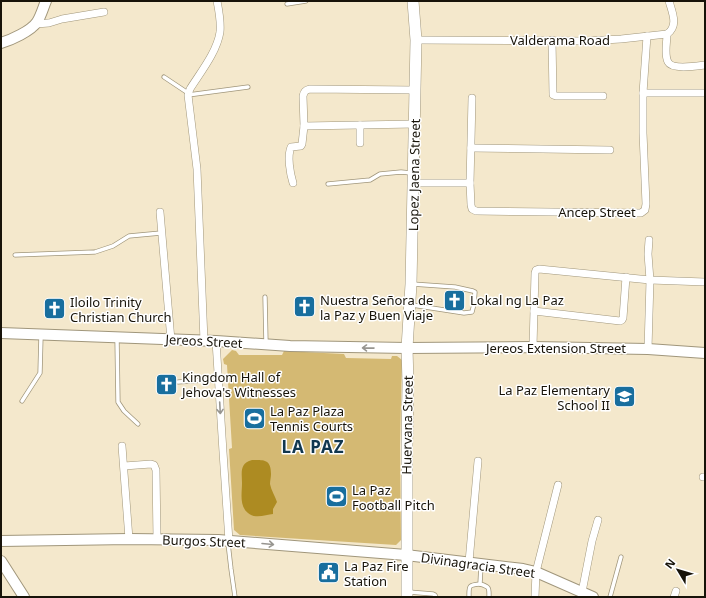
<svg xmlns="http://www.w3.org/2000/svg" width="706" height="598" viewBox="0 0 706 598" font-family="'Noto Sans',sans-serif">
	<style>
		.green { fill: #d4b973 }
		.water { fill: #ad8b22 }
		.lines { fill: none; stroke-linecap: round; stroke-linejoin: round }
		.lane-casing { stroke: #a0967b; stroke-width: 5 }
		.street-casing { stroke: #a0967b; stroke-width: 8 }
		.secondary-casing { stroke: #a0967b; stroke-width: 12 }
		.primary-casing { stroke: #a0967b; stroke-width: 12 }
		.lane { stroke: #fff; stroke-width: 3.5 }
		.street { stroke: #fff; stroke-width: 7 }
		.secondary { stroke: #fff; stroke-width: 10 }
		.primary { stroke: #fff; stroke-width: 11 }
		.oneway { stroke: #979590 }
		.labels { text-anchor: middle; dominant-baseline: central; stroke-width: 3; stroke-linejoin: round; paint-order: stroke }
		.street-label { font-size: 13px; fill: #171309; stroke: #fff }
		.poi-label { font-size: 13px; fill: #171309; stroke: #fff; text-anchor: start }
		.district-label { font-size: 17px; font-weight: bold; letter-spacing: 1px; fill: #11374f; stroke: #fff }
	</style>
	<rect width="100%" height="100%" fill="#f4e8cc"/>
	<polygon class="green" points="232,350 236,351 239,355 282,355 284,351 344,354 346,358 391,359 392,356 397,356 402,360 400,446 401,540 396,545 240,535 234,530 229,449 232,448 227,365 224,364 223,359"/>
	<path class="water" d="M 252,460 C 264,460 271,459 271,474 C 271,477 270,481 270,484 C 271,490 275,496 277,502 L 273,509 L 273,514 C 266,515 254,519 248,513 C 239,506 242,493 242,483 C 242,474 239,463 252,460 Z"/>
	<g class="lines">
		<defs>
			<g id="lane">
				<polyline points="287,4 306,1"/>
				<polyline points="164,77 188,93"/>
				<polyline points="188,95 248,87"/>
				<polyline points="328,184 370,180 380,174 401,172 411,173"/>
				<polyline points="15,255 95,252 113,246 129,236 161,233"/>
				<polyline points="265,297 266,343"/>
				<polyline points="412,305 464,313 472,312 474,304 475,292 473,291 455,287 412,284"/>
				<polyline points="117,339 118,402 124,411 138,424"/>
				<polyline points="178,382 206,380 218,380"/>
				<polyline points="22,401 40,373 41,336"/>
				<polyline points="228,543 231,569 235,597"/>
				<path d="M 481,565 L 480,584 C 490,587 489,588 489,597"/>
				<polyline points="409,592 433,594 435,595 436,597"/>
				<path d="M 469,597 C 469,586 468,585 480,584"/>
				<polyline points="610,597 621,557"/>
			</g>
			<g id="street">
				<polyline points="36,24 49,23 62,19 104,12"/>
				<path d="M 667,34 C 667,42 664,55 668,62 C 672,70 697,66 705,65"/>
				<path d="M 416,40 L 586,41 L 621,39 L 667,34 C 679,26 672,12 669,1"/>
				<polyline points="552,40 553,95 556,96 603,96"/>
				<polyline points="643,93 705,93"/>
				<polyline points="472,98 470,183 471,205 472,209 476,211 641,213 645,210 646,204 643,133 643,93 647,36"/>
				<path d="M 415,124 L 304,126 L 303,96 C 304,92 305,90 310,89 L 415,90"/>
				<polyline points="360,125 360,143"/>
				<polyline points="471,148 610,150"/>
				<path d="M 293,183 C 290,173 287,156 291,147 L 301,146 L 302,144 L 304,126"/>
				<polyline points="414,183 470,183"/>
				<polyline points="160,212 171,340"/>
				<polyline points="534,311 620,321 622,320 623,318 626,277"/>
				<path d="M 204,341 L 197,169 L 188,95 L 190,89 C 200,73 217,52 220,32 C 221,22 219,11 217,1"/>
				<polyline points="216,341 223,452 229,541"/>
				<polyline points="533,347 535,273 536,270 539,269 650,280 705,282"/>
				<polyline points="648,349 650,280 648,254 649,240"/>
				<polyline points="122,446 129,539"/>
				<polyline points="124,466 151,464 154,465 156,470 157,539"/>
				<polyline points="703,477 705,477"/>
				<polyline points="469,562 478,461"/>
				<polyline points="582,592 592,541 598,520"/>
				<polyline points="535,597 536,572 558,485"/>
				<polyline points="674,597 676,591"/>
			</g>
			<g id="secondary">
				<path d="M 1,43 C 11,40 31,31 37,22 C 41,16 43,8 46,1"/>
				<polyline points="1,333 216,341 290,346 407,348 533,347 648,349 705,353"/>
				<polyline points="1,541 129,539 218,540 406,555 523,569 536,572 593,597"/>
				<polyline points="1,561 24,597"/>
			</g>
			<polyline id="primary" points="407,597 407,446 408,383 407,348 411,284 416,40 413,1"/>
		</defs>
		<use href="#lane" class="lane-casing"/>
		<use href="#street" class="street-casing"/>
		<use href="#secondary" class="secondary-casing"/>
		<use href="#primary" class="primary-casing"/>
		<use href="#lane" class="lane"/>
		<use href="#street" class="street"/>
		<use href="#secondary" class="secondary"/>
		<use href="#primary" class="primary"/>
	</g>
	<defs><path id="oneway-shaft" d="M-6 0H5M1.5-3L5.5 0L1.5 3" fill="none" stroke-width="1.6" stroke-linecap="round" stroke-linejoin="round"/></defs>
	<g class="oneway">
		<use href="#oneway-shaft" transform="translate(368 348) rotate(-179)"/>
		<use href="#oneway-shaft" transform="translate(220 408) rotate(87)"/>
		<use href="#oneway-shaft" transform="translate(268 544) rotate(5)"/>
	</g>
	<defs>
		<symbol id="church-square" viewBox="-11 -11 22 22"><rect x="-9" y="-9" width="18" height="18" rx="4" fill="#186e9e" stroke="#fff"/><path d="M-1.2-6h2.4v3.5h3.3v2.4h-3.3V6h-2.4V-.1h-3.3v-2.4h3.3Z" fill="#fff"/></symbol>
		<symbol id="school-square" viewBox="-11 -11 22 22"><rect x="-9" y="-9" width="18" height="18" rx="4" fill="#186e9e" stroke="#fff"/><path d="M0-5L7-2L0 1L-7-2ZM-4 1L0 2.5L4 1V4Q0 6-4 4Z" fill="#fff"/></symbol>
		<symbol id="stadium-square" viewBox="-11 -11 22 22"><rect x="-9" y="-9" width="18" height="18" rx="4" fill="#186e9e" stroke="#fff"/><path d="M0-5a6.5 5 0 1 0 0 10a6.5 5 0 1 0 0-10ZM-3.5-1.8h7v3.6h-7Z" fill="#fff"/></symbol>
		<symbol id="civic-square" viewBox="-11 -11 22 22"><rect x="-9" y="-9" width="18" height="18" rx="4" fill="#186e9e" stroke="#fff"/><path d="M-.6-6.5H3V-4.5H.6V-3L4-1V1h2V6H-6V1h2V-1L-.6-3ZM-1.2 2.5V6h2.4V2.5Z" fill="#fff"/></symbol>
	</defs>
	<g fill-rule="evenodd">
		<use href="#church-square" x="442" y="288" width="25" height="25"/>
		<use href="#church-square" x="292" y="294" width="25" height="25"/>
		<use href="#church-square" x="42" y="296" width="25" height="25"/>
		<use href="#church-square" x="154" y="372" width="25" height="25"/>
		<use href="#school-square" x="612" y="384" width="25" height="25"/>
		<use href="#stadium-square" x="242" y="406" width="25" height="25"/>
		<use href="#stadium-square" x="324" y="484" width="25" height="25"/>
		<use href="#civic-square" x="316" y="560" width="25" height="25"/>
	</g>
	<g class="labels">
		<g class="street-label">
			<text x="560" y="40">Valderama Road</text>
			<text transform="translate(414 175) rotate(-89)">Lopez Jaena Street</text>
			<text x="597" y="212">Ancep Street</text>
			<text transform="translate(204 341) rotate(3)">Jereos Street</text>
			<text x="556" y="348">Jereos Extension Street</text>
			<text transform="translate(407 425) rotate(-89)">Huervana Street</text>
			<text transform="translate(204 541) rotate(2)">Burgos Street</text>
			<text transform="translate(478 565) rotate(8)">Divinagracia Street</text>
		</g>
		<g class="poi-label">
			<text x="320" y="300">Nuestra Señora de<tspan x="320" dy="15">la Paz y Buen Viaje</tspan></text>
			<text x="470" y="300">Lokal ng La Paz</text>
			<text x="70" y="302">Iloilo Trinity<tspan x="70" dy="15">Christian Church</tspan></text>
			<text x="182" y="377">Kingdom Hall of<tspan x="182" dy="15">Jehova's Witnesses</tspan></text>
			<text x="610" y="390" text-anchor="end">La Paz Elementary<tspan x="610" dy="15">School II</tspan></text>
			<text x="270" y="411">La Paz Plaza<tspan x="270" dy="15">Tennis Courts</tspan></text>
			<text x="352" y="490">La Paz<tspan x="352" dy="15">Football Pitch</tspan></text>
			<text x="344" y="566">La Paz Fire<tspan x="344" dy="15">Station</tspan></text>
		</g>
		<g class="district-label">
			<text x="313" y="446">LA PAZ</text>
		</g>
	</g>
	<rect width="706" height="598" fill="none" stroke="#171309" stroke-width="4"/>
	<g transform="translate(678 570) rotate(308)" stroke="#ffffff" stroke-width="3" paint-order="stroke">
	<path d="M0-3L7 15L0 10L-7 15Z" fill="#171309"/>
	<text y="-6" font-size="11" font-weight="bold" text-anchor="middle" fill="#171309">N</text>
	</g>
</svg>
